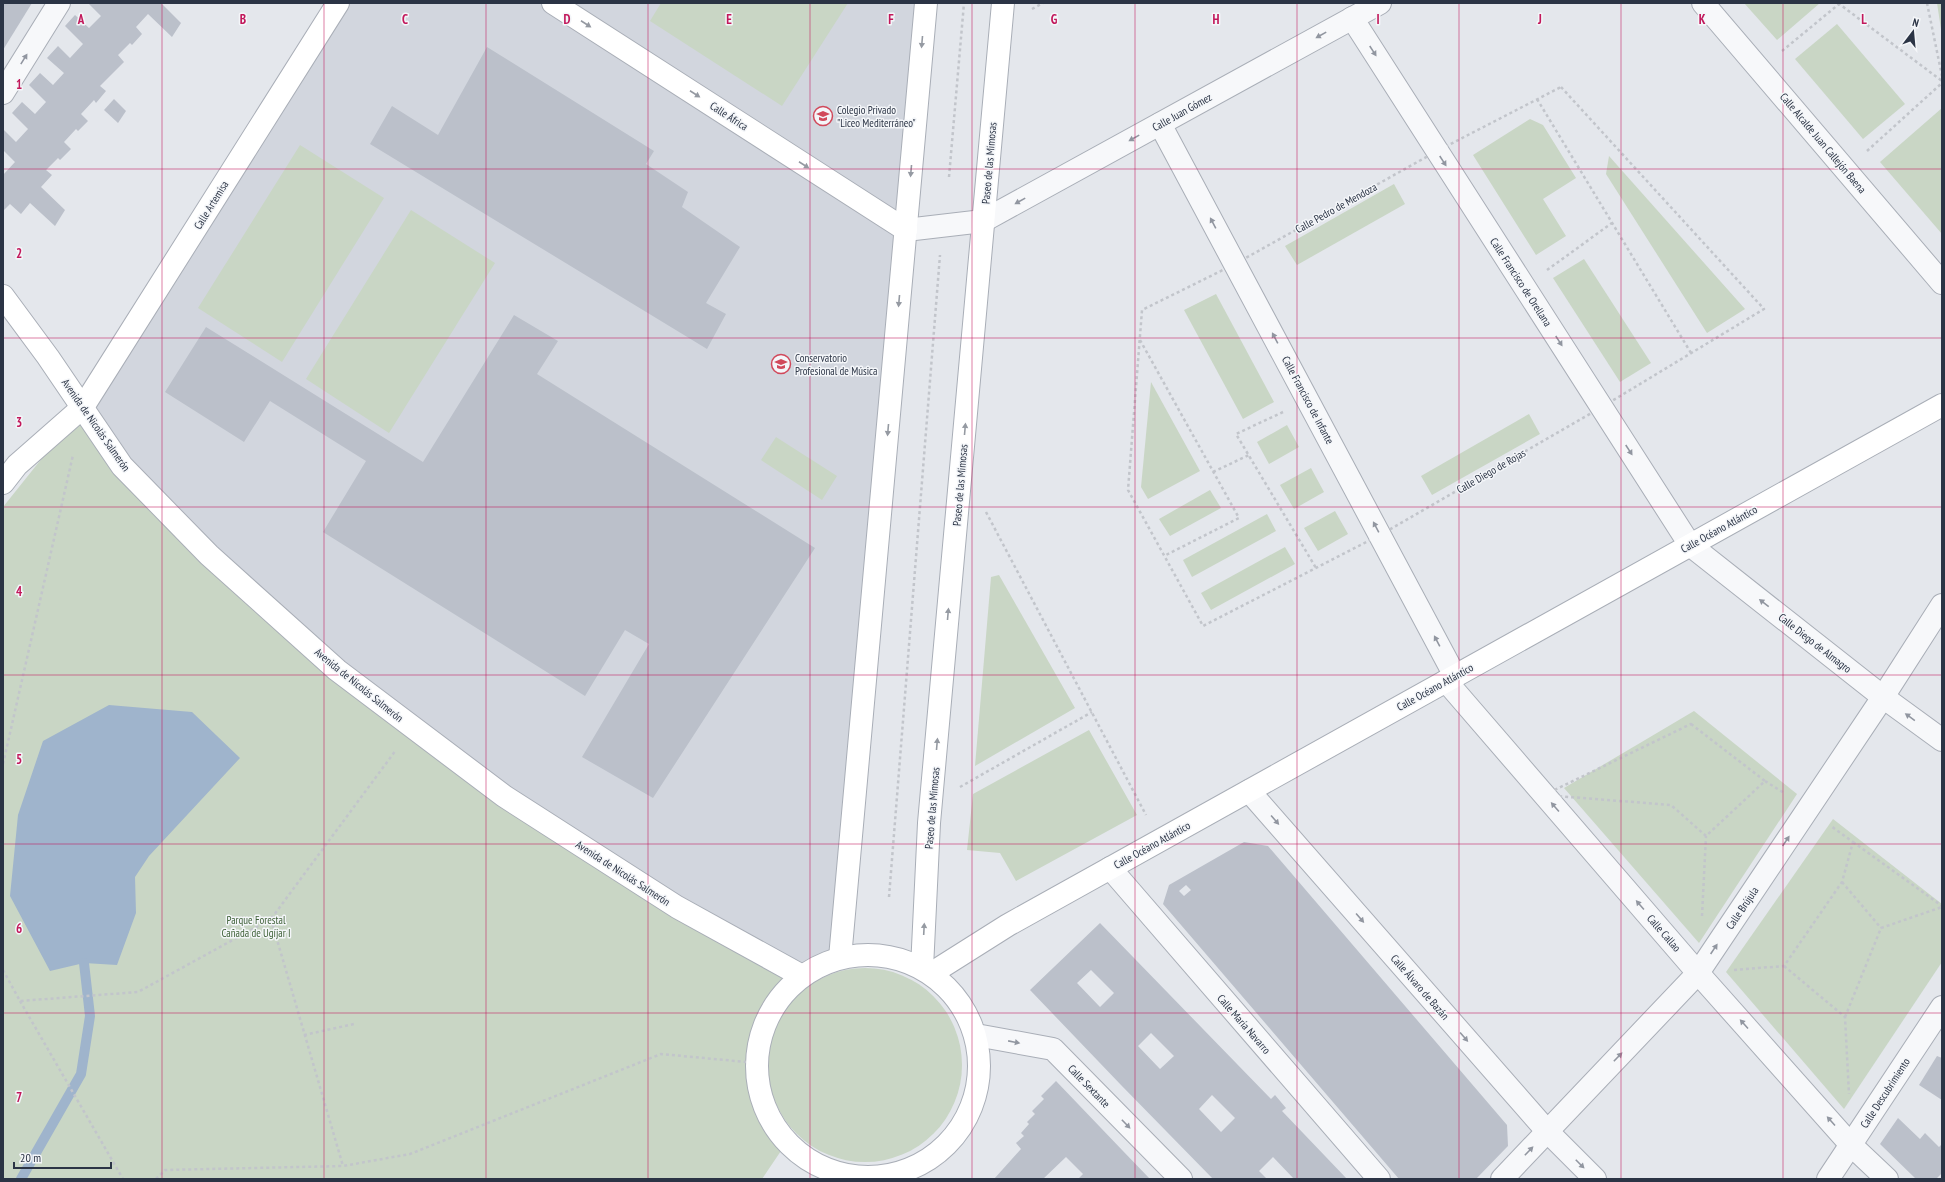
<svg xmlns="http://www.w3.org/2000/svg" width="1945" height="1182" viewBox="0 0 1945 1182" font-family="'PT Sans Narrow',sans-serif">
	<style>
		.built { fill: #d2d6de }
		.green { fill: #c9d6c5 }
		.water { fill: #9fb4cc }
		.lines { fill: none; stroke-linecap: round; stroke-linejoin: round }
		.stream { stroke: #9fb4cc; stroke-width: 10 }
		.building { fill: #bbc0ca; fill-rule: evenodd }
		.street-casing { stroke: #a9aeb7; stroke-width: 24 }
		.secondary-casing { stroke: #a9aeb7; stroke-width: 24 }
		.path { stroke: #c2c5cb; stroke-width: 2.5; stroke-dasharray: 3 3; stroke-linecap: butt }
		.street { stroke: #f7f8fa; stroke-width: 22 }
		.secondary { stroke: #fff; stroke-width: 22 }
		.oneway { fill: #959aa2 }
		.oneway2 { fill: #9196a0 }
		.grid { fill: none; stroke: #c2185b; stroke-width: 1; stroke-opacity: 0.55 }
		.labels { text-anchor: middle; dominant-baseline: central; stroke-width: 3; stroke-linejoin: round; paint-order: stroke }
		.poi-label { font-size: 11px; fill: #2b3445; stroke: #f4f6f9; text-anchor: start }
		.street-label { font-size: 11px; fill: #2b3445; stroke: #f4f6f9 }
		.park-label { font-size: 11px; fill: #3f6138; stroke: #f4f6f9 }
		.grid-label { font-size: 13px; text-anchor: middle; font-weight: bold; fill: #c2185b; stroke: #f4f6f9; stroke-width: 3; stroke-linejoin: round; paint-order: stroke }
	</style>
	<rect width="100%" height="100%" fill="#e4e7ec"/>
	<polygon class="built" points="338,3 926,3 840,958 820,965 802,976 504,796 209,555 83,407"/>
	<g class="green">
		<polygon points="661,3 848,3 782,106 650,21"/>
		<polygon points="1744,3 1820,3 1777,40"/>
		<polygon points="1937,3 1942,3 1942,36"/>
		<polygon points="1837,24 1905,104 1863,139 1795,59"/>
		<polygon points="1942,108 1942,234 1880,162"/>
		<polygon points="1530,119 1543,125 1576,178 1543,199 1566,236 1536,255 1473,155"/>
		<polygon points="300,145 384,198 282,362 198,308"/>
		<polygon points="1609,156 1745,309 1707,333 1606,174"/>
		<polygon points="1394,184 1405,204 1297,265 1285,246"/>
		<polygon points="411,210 495,263 389,433 306,379"/>
		<polygon points="1584,259 1651,363 1620,382 1553,278"/>
		<polygon points="1216,294 1274,402 1243,419 1184,310"/>
		<polygon points="1151,382 1200,471 1148,499 1141,487"/>
		<path d="M 83,407 L 209,555 L 504,796 L 802,976 C 796,981 789,987 784,993 C 759,1022 748,1069 764,1106 C 770,1119 778,1130 787,1142 L 762,1179 L 3,1179 L 3,507 Z"/>
		<polygon points="1529,414 1540,434 1432,495 1421,476"/>
		<polygon points="1287,425 1299,447 1269,464 1257,442"/>
		<polygon points="776,437 837,476 822,500 761,460"/>
		<polygon points="1311,468 1324,492 1294,509 1280,485"/>
		<polygon points="1210,490 1221,508 1170,536 1159,519"/>
		<polygon points="1335,511 1348,534 1318,551 1304,528"/>
		<polygon points="1267,514 1276,531 1192,577 1183,560"/>
		<polygon points="1285,547 1295,564 1211,610 1201,593"/>
		<polygon points="999,575 1075,708 975,766 991,577"/>
		<polygon points="1694,711 1797,794 1699,943 1564,788"/>
		<polygon points="1089,730 1137,815 1016,881 1000,853 967,850 973,794"/>
		<polygon points="1833,819 1942,904 1942,962 1844,1109 1726,972"/>
		<circle cx="865" cy="1065" r="97"/>
	</g>
	<polygon class="water" points="109,705 192,712 240,758 149,856 135,877 136,913 117,965 84,963 50,971 10,896 18,815 43,741"/>
	<g class="lines">
		<polyline class="stream" points="21,1179 81,1074 90,1016 84,963"/>
	</g>
	<g class="building">
		<polygon points="3,3 32,3 3,50"/>
		<polygon points="88,3 161,3 181,23 172,37 148,14 136,27 142,34 132,45 130,43 118,55 124,62 100,86 106,91 96,103 94,100 81,114 88,121 78,131 76,129 64,142 71,149 60,160 58,158 46,170 52,175 41,187 65,210 55,226 30,203 21,214 10,204 3,211 3,175 15,162 3,150 3,129 16,142 28,129 12,113 22,102 35,114 46,102 29,85 40,73 53,85 64,73 47,58 58,46 70,58 83,44 65,26 75,15 89,28 101,16"/>
		<polygon points="487,47 654,151 646,164 688,192 682,207 740,247 706,303 726,314 707,349 370,144 392,106 438,135"/>
		<polygon points="114,99 126,111 118,123 104,110"/>
		<polygon points="514,315 558,341 537,374 815,548 653,798 582,757 649,644 625,630 585,696 323,532 366,461 270,401 244,442 165,392 206,327 423,462"/>
		<path d="M 1244,842 L 1268,846 L 1507,1125 L 1508,1146 L 1476,1179 L 1399,1179 L 1163,904 L 1169,885 ZM 1186,885 L 1191,890 L 1184,896 L 1179,891 Z"/>
		<path d="M 1100,923 L 1271,1099 L 1275,1095 L 1286,1108 L 1282,1111 L 1347,1179 L 1294,1179 L 1273,1157 L 1259,1171 L 1267,1179 L 1213,1179 L 1121,1085 L 1030,990 ZM 1091,970 L 1114,993 L 1100,1007 L 1077,983 ZM 1151,1033 L 1174,1056 L 1160,1069 L 1138,1046 ZM 1212,1095 L 1235,1118 L 1221,1132 L 1199,1109 Z"/>
		<polygon points="1937,1056 1942,1058 1942,1100 1919,1085"/>
		<polygon points="1056,1081 1123,1151 1150,1179 1078,1179 1083,1174 1066,1157 1043,1179 994,1179 1021,1149 1016,1143 1024,1136 1021,1133 1029,1124 1027,1122 1035,1114 1032,1111 1044,1099 1041,1096"/>
		<polygon points="1898,1118 1920,1139 1925,1133 1939,1147 1942,1144 1942,1173 1936,1179 1916,1179 1880,1144"/>
	</g>
	<g class="lines">
		<defs>
			<g id="street">
				<polyline points="1703,3 1942,283"/>
				<polyline points="1352,18 1690,545 1883,697 1942,740"/>
				<polyline points="3,93 59,3"/>
				<polyline points="1160,124 1455,676"/>
				<polyline points="906,230 983,221 1380,3"/>
				<polyline points="1446,681 1698,973 1851,1145 1887,1179"/>
				<polyline points="1249,791 1547,1131 1595,1179"/>
				<polyline points="1110,868 1379,1179"/>
				<polyline points="976,1035 1053,1049 1181,1179"/>
				<polyline points="1502,1179 1698,973 1883,697 1942,605"/>
				<polyline points="1828,1179 1942,1007"/>
			</g>
			<g id="secondary">
				<polyline points="553,3 906,230"/>
				<polyline points="3,296 48,357 122,466 209,555 337,670 504,796 677,907 802,976"/>
				<polyline points="3,483 17,465 83,407 338,3"/>
				<circle cx="868" cy="1066" r="111"/>
				<polyline points="840,958 926,3"/>
				<polyline points="922,968 929,823 1003,3"/>
				<polyline points="932,973 1008,925 1942,405"/>
			</g>
		</defs>
		<use href="#street" class="street-casing"/>
		<use href="#secondary" class="secondary-casing"/>
		<g class="path">
			<polyline points="1838,3 1942,81"/>
			<polyline points="1927,3 1942,76"/>
			<polyline points="1032,9 1043,3"/>
			<polyline points="1782,51 1839,4"/>
			<polygon points="1561,87 1764,309 1602,407 1380,535 1203,626 1128,490 1142,310 1235,264 1437,151"/>
			<polyline points="1537,99 1691,353"/>
			<polyline points="1867,151 1942,83"/>
			<polyline points="949,177 964,3"/>
			<polyline points="1547,270 1612,223"/>
			<polyline points="1140,340 1239,518 1164,556"/>
			<polyline points="1283,412 1236,434 1316,568"/>
			<polyline points="1213,472 1249,455"/>
			<polyline points="986,512 1146,815"/>
			<polygon points="1691,724 1765,781 1706,836 1671,805 1544,795"/>
			<polyline points="3,764 73,455"/>
			<polyline points="1765,781 1784,793"/>
			<polyline points="960,787 1092,712"/>
			<polyline points="1853,842 1942,906"/>
			<polyline points="1842,882 1881,928"/>
			<polyline points="889,897 940,255"/>
			<polyline points="1702,916 1706,836"/>
			<polyline points="271,919 343,1166"/>
			<polyline points="1784,966 1845,1017 1849,1094"/>
			<polyline points="3,970 20,1001 138,992 271,919 396,750"/>
			<polyline points="1734,970 1784,966 1842,882 1853,842 1831,826"/>
			<polyline points="20,1001 123,1179"/>
			<polyline points="1845,1017 1881,928 1942,907"/>
			<polyline points="304,1035 354,1024"/>
			<polyline points="156,1179 165,1170 343,1166 410,1154 661,1054 757,1063"/>
		</g>
		<use href="#street" class="street"/>
		<use href="#secondary" class="secondary"/>
	</g>
	<defs><path id="oneway-solid" d="M-6-.8H1V-3.2L6.5 0L1 3.2V.8H-6Z"/></defs>
	<g class="oneway">
		<use href="#oneway-solid" transform="translate(586 24) rotate(33)"/>
		<use href="#oneway-solid" transform="translate(922 42) rotate(95)"/>
		<use href="#oneway-solid" transform="translate(695 94) rotate(33)"/>
		<use href="#oneway-solid" transform="translate(804 165) rotate(33)"/>
		<use href="#oneway-solid" transform="translate(911 171) rotate(95)"/>
		<use href="#oneway-solid" transform="translate(899 301) rotate(95)"/>
		<use href="#oneway-solid" transform="translate(965 429) rotate(-85)"/>
		<use href="#oneway-solid" transform="translate(888 430) rotate(95)"/>
		<use href="#oneway-solid" transform="translate(948 614) rotate(-85)"/>
		<use href="#oneway-solid" transform="translate(937 744) rotate(-85)"/>
		<use href="#oneway-solid" transform="translate(924 929) rotate(-87)"/>
	</g>
	<g class="oneway2">
		<use href="#oneway-solid" transform="translate(1321 35) rotate(151)"/>
		<use href="#oneway-solid" transform="translate(1373 51) rotate(57)"/>
		<use href="#oneway-solid" transform="translate(24 59) rotate(-58)"/>
		<use href="#oneway-solid" transform="translate(1134 138) rotate(151)"/>
		<use href="#oneway-solid" transform="translate(1443 161) rotate(57)"/>
		<use href="#oneway-solid" transform="translate(1020 201) rotate(151)"/>
		<use href="#oneway-solid" transform="translate(1213 223) rotate(-118)"/>
		<use href="#oneway-solid" transform="translate(1275 338) rotate(-118)"/>
		<use href="#oneway-solid" transform="translate(1559 341) rotate(57)"/>
		<use href="#oneway-solid" transform="translate(1629 450) rotate(57)"/>
		<use href="#oneway-solid" transform="translate(1376 527) rotate(-118)"/>
		<use href="#oneway-solid" transform="translate(1764 603) rotate(-142)"/>
		<use href="#oneway-solid" transform="translate(1437 641) rotate(-118)"/>
		<use href="#oneway-solid" transform="translate(1910 717) rotate(-144)"/>
		<use href="#oneway-solid" transform="translate(1555 807) rotate(-131)"/>
		<use href="#oneway-solid" transform="translate(1275 820) rotate(49)"/>
		<use href="#oneway-solid" transform="translate(1786 841) rotate(-56)"/>
		<use href="#oneway-solid" transform="translate(1640 905) rotate(-131)"/>
		<use href="#oneway-solid" transform="translate(1360 918) rotate(49)"/>
		<use href="#oneway-solid" transform="translate(1714 949) rotate(-56)"/>
		<use href="#oneway-solid" transform="translate(1744 1024) rotate(-132)"/>
		<use href="#oneway-solid" transform="translate(1464 1037) rotate(49)"/>
		<use href="#oneway-solid" transform="translate(1014 1042) rotate(11)"/>
		<use href="#oneway-solid" transform="translate(1618 1057) rotate(-46)"/>
		<use href="#oneway-solid" transform="translate(1831 1121) rotate(-132)"/>
		<use href="#oneway-solid" transform="translate(1126 1124) rotate(46)"/>
		<use href="#oneway-solid" transform="translate(1529 1151) rotate(-46)"/>
		<use href="#oneway-solid" transform="translate(1580 1164) rotate(45)"/>
	</g>
	<path class="grid" d="M 162,3 L 162,1179M 324,3 L 324,1179M 486,3 L 486,1179M 648,3 L 648,1179M 810,3 L 810,1179M 972,3 L 972,1179M 1135,3 L 1135,1179M 1297,3 L 1297,1179M 1459,3 L 1459,1179M 1621,3 L 1621,1179M 1783,3 L 1783,1179M 3,169 L 1942,169M 3,338 L 1942,338M 3,507 L 1942,507M 3,675 L 1942,675M 3,844 L 1942,844M 3,1013 L 1942,1013"/>
	<defs>
		<symbol id="school-ring" viewBox="-11 -11 22 22"><circle r="9.5" fill="#f4f6f9" stroke="#d1495b" stroke-width="1.5"/><path d="M0-5L7-2L0 1L-7-2ZM-4 1L0 2.5L4 1V4Q0 6-4 4Z" fill="#d1495b"/></symbol>
		<symbol id="university-ring" viewBox="-11 -11 22 22"><circle r="9.5" fill="#f4f6f9" stroke="#d1495b" stroke-width="1.5"/><path d="M0-5L7-2L0 1L-7-2ZM-4 1L0 2.5L4 1V4Q0 6-4 4Z" fill="#d1495b"/></symbol>
	</defs>
	<g fill-rule="evenodd">
		<use href="#school-ring" x="812" y="105" width="22" height="22"/>
		<use href="#university-ring" x="770" y="353" width="22" height="22"/>
	</g>
	<g class="labels">
		<g class="poi-label">
			<text x="837" y="110">Colegio Privado<tspan x="837" dy="13">"Liceo Mediterráneo"</tspan></text>
			<text x="795" y="358">Conservatorio<tspan x="795" dy="13">Profesional de Música</tspan></text>
		</g>
		<g class="street-label">
			<text transform="translate(1182 112) rotate(-29)">Calle Juan Gómez</text>
			<text transform="translate(729 116) rotate(33)">Calle África</text>
			<text transform="translate(1823 143) rotate(50)">Calle Alcalde Juan Callejón Baena</text>
			<text transform="translate(989 163) rotate(-85)">Paseo de las Mimosas</text>
			<text transform="translate(211 205) rotate(-58)">Calle Artemisa</text>
			<text transform="translate(1336 208) rotate(-29)">Calle Pedro de Mendoza</text>
			<text transform="translate(1521 282) rotate(57)">Calle Francisco de Orellana</text>
			<text transform="translate(1308 400) rotate(62)">Calle Francisco de Infante</text>
			<text transform="translate(96 425) rotate(55)">Avenida de Nicolás Salmerón</text>
			<text transform="translate(1491 471) rotate(-30)">Calle Diego de Rojas</text>
			<text transform="translate(960 485) rotate(-85)">Paseo de las Mimosas</text>
			<text transform="translate(1719 529) rotate(-29)">Calle Océano Atlántico</text>
			<text transform="translate(1815 643) rotate(38)">Calle Diego de Almagro</text>
			<text transform="translate(359 685) rotate(39)">Avenida de Nicolás Salmerón</text>
			<text transform="translate(1435 687) rotate(-29)">Calle Océano Atlántico</text>
			<text transform="translate(932 808) rotate(-85)">Paseo de las Mimosas</text>
			<text transform="translate(1152 845) rotate(-29)">Calle Océano Atlántico</text>
			<text transform="translate(623 873) rotate(33)">Avenida de Nicolás Salmerón</text>
			<text transform="translate(1742 908) rotate(-56)">Calle Brújula</text>
			<text transform="translate(1664 933) rotate(49)">Calle Callao</text>
			<text transform="translate(1420 987) rotate(49)">Calle Álvaro de Bazán</text>
			<text transform="translate(1244 1024) rotate(49)">Calle María Navarro</text>
			<text transform="translate(1089 1086) rotate(46)">Calle Sextante</text>
			<text transform="translate(1885 1093) rotate(-57)">Calle Descubrimiento</text>
		</g>
		<g class="park-label">
			<text x="256" y="920">Parque Forestal<tspan x="256" dy="13">Cañada de Ugíjar I</tspan></text>
		</g>
	</g>
	<g class="grid-label">
		<text x="81" y="24">A</text>
		<text x="243" y="24">B</text>
		<text x="405" y="24">C</text>
		<text x="567" y="24">D</text>
		<text x="729" y="24">E</text>
		<text x="891" y="24">F</text>
		<text x="1054" y="24">G</text>
		<text x="1216" y="24">H</text>
		<text x="1378" y="24">I</text>
		<text x="1540" y="24">J</text>
		<text x="1702" y="24">K</text>
		<text x="1864" y="24">L</text>
		<text x="19" y="89">1</text>
		<text x="19" y="258">2</text>
		<text x="19" y="427">3</text>
		<text x="19" y="596">4</text>
		<text x="19" y="764">5</text>
		<text x="19" y="933">6</text>
		<text x="19" y="1102">7</text>
	</g>
	<rect width="1945" height="1182" fill="none" stroke="#2b3445" stroke-width="8"/>
	<g transform="translate(1913 32) rotate(16)" stroke="#f4f6f9" stroke-width="3" paint-order="stroke">
	<path d="M0-3L7 15L0 10L-7 15Z" fill="#2b3445"/>
	<text y="-6" font-size="11" font-weight="bold" text-anchor="middle" fill="#2b3445">N</text>
	</g>
	<path d="M14 1162v6h97v-6" fill="none" stroke="#2b3445" stroke-width="2"/>
	<text x="20" y="1162" font-size="12" fill="#2b3445" stroke="#f4f6f9" stroke-width="3" paint-order="stroke">20 m</text>
</svg>
